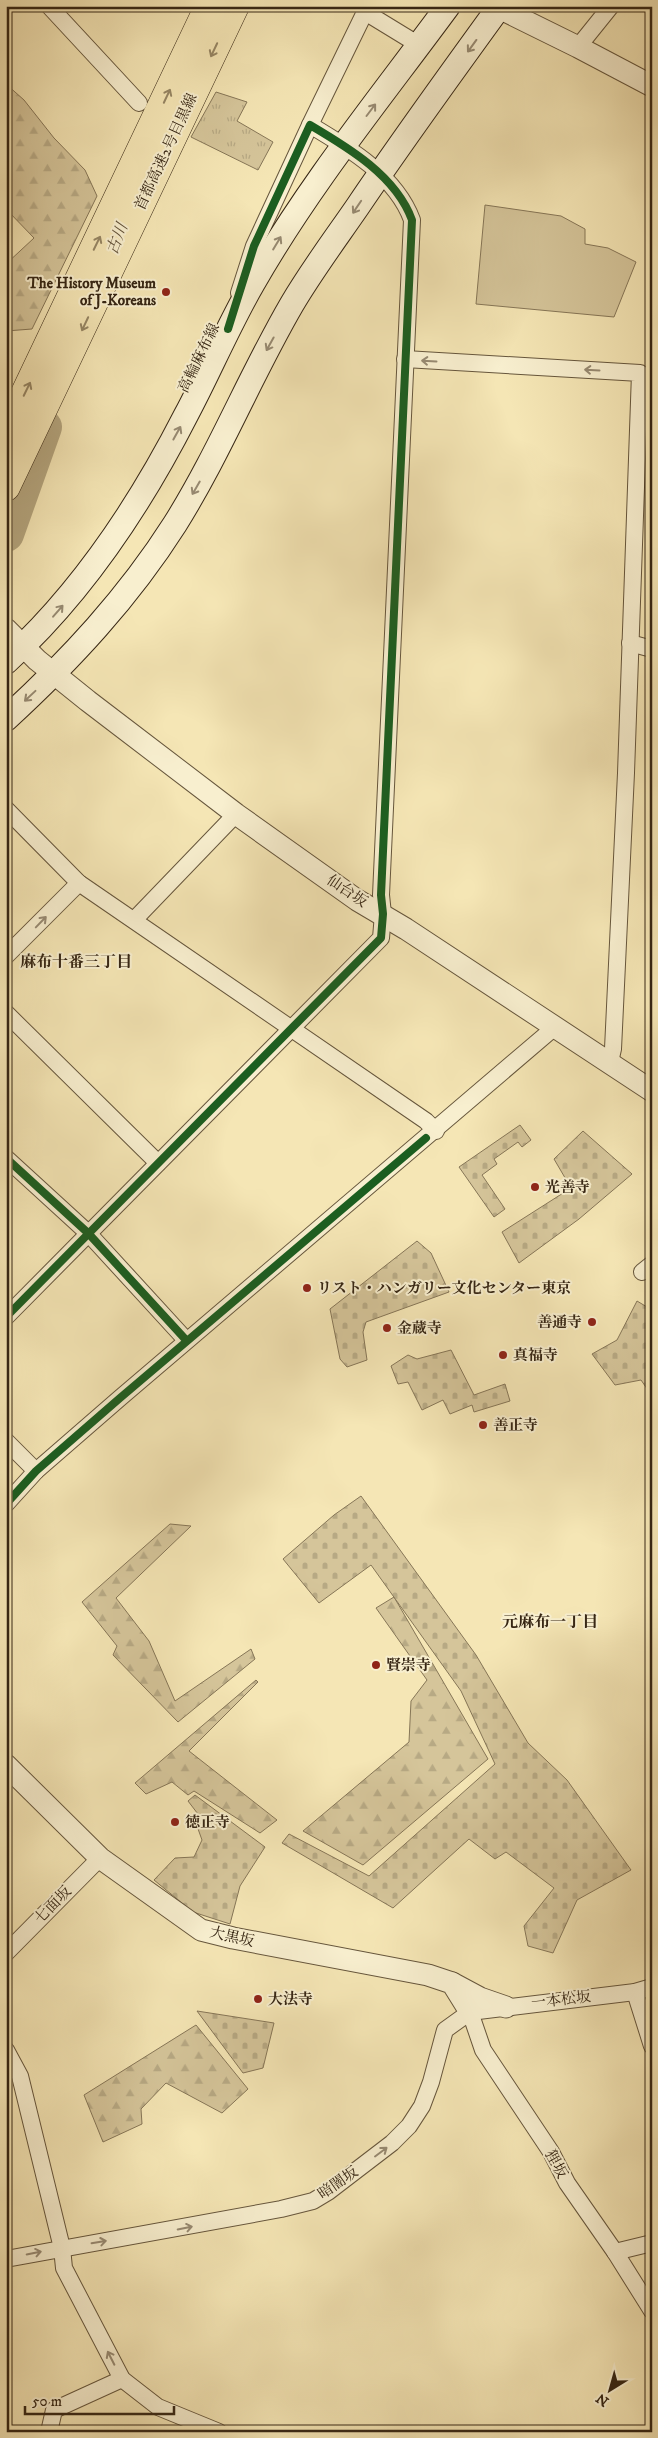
<svg xmlns="http://www.w3.org/2000/svg" width="658" height="2438" viewBox="0 0 658 2438" font-family="'IM FELL DW Pica','Noto Serif JP',serif">
	<style>
		.forest { fill: url(#forest-firs); stroke: #867657 }
		.cemetery { fill: url(#cemetery-stones); stroke: #867657 }
		.park { fill: url(#park-tufts); stroke: #867657 }
		.garden { fill: #d5c59a; stroke: #867657 }
		.lines { fill: none; stroke-linecap: round; stroke-linejoin: round }
		.river { stroke: #b4a57e; stroke-width: 36 }
		.minor-casing { stroke: #66563c; stroke-width: 18 }
		.tertiary-casing { stroke: #66563c; stroke-width: 23 }
		.secondary-casing { stroke: #362614; stroke-width: 26 }
		.motorway-casing { stroke: #362614; stroke-width: 29 }
		.minor { stroke: #f8efcf; stroke-width: 16 }
		.tertiary { stroke: #f8efcf; stroke-width: 21 }
		.secondary { stroke: #f8efcf; stroke-width: 24 }
		.motorway { stroke: #f5e6b5; stroke-width: 28 }
		.cycleway-casing { stroke: #f8efcf; stroke-width: 11 }
		.cycleway { stroke: #1b5e20; stroke-width: 8 }
		.oneway { stroke: #978a72 }
		.oneway2 { stroke: #968664 }
		.poi-dot { fill: #8f2418; stroke: #f8efcf; stroke-width: 2 }
		.labels { text-anchor: middle; dominant-baseline: central; stroke-width: 4; stroke-linejoin: round; paint-order: stroke }
		.street-label { font-size: 15px; fill: #362614; stroke: #f8efcf }
		.poi-label { font-size: 15px; font-weight: bold; fill: #362614; stroke: #f8efcf; text-anchor: start }
		.water-label { font-size: 16px; font-style: italic; fill: #625239; stroke: #f8efcf }
		.neighbourhood-label { font-size: 16px; font-weight: bold; fill: #362614; stroke: #f8efcf }
	</style>
	<defs>
		<pattern id="forest-firs" width="22" height="20" patternUnits="userSpaceOnUse" patternTransform="scale(1.25)"><rect width="22" height="20" fill="#d5c59a"/><path d="M5 1l3.5 6h-7zM16 11l3.5 6h-7z" fill="#b7a984"/></pattern>
		<pattern id="cemetery-stones" width="16" height="16" patternUnits="userSpaceOnUse" patternTransform="scale(1.25)"><rect width="16" height="16" fill="#d5c59a"/><path d="M2 7V4a2 2 0 0 1 4 0v3zM10 15v-3a2 2 0 0 1 4 0v3z" fill="#b7a984"/></pattern>
		<pattern id="park-tufts" width="24" height="20" patternUnits="userSpaceOnUse" patternTransform="scale(1.25)"><rect width="24" height="20" fill="#d5c59a"/><path d="M3 7l-1-3M5 7V3M7 7l1-3M15 17l-1-3M17 17v-4M19 17l1-3" fill="none" stroke="#b7a984"/></pattern>
	</defs>
	<rect width="100%" height="100%" fill="#f5e6b5"/>
	<filter id="stains"><feTurbulence type="fractalNoise" baseFrequency=".004" numOctaves="4"/><feColorMatrix values="0 0 0 0 .2 0 0 0 0 .09 0 0 0 0 .02 0 0 0 .5 -.17"/></filter>
	<radialGradient id="worn" r=".72"><stop offset=".6" stop-color="#630" stop-opacity="0"/><stop offset="1" stop-color="#630" stop-opacity=".3"/></radialGradient>
	<g class="forest">
		<polygon points="6,84 24,100 54,138 85,170 97,196 32,329 6,331 6,264 34,238 6,209"/>
		<polygon points="170,1524 191,1526 116,1598 149,1641 175,1701 251,1649 255,1659 178,1722 113,1655 117,1646 82,1602"/>
		<polygon points="394,1597 488,1759 363,1865 303,1831 409,1742 411,1701 427,1680 376,1608"/>
		<polygon points="256,1680 258,1682 189,1751 277,1820 260,1833 194,1791 188,1795 172,1782 146,1794 135,1783"/>
		<polygon points="196,2025 248,2089 222,2113 166,2083 141,2109 142,2124 103,2142 84,2095"/>
	</g>
	<g class="cemetery">
		<polygon points="520,1125 531,1140 522,1147 518,1142 494,1159 497,1164 482,1175 505,1209 494,1217 459,1167"/>
		<polygon points="583,1131 632,1174 579,1219 519,1263 502,1232 571,1188 554,1159"/>
		<polygon points="417,1241 431,1253 449,1292 366,1322 363,1332 367,1360 347,1367 340,1359 330,1309"/>
		<polygon points="637,1301 652,1310 652,1396 641,1380 615,1385 592,1354 617,1340"/>
		<polygon points="451,1350 474,1395 505,1384 510,1401 474,1412 472,1405 450,1414 443,1400 422,1410 408,1382 398,1384 391,1366 408,1355 417,1359"/>
		<polygon points="361,1496 476,1655 528,1743 567,1780 631,1870 577,1900 553,1953 528,1946 524,1926 554,1888 506,1852 495,1859 469,1839 393,1908 282,1843 289,1834 369,1876 495,1764 461,1691 371,1565 319,1603 283,1559 334,1515"/>
		<polygon points="195,1795 265,1847 240,1886 230,1924 193,1912 154,1880 175,1858 194,1857 202,1840 197,1826 201,1818 188,1801"/>
		<polygon points="197,2011 274,2023 263,2068 243,2073"/>
	</g>
	<polygon class="park" points="216,92 247,102 237,121 273,142 258,170 191,137"/>
	<polygon class="garden" points="485,205 561,216 585,229 585,244 608,248 636,262 614,317 476,304"/>
	<g class="lines">
		<polyline class="river" points="6,534 44,427"/>
		<defs>
			<g id="minor">
				<polyline points="49,6 139,103"/>
				<polyline points="578,47 611,6"/>
				<polyline points="310,125 365,12 419,45"/>
				<polyline points="405,359 640,373 626,773 613,1049 610,1062"/>
				<polyline points="630,643 652,649"/>
				<polyline points="6,809 79,883 426,1121 436,1131"/>
				<polyline points="134,920 236,814"/>
				<polyline points="6,956 79,883"/>
				<polyline points="6,1013 158,1163"/>
				<polyline points="6,1158 88,1233 186,1340"/>
				<polyline points="642,1272 652,1264"/>
				<path d="M 6,1317 L 381,938 L 383,914 L 381,895 L 412,220 C 396,176 349,148 310,125 L 254,246 L 239,293"/>
				<polyline points="6,1441 36,1471"/>
				<polyline points="6,1504 36,1471 120,1398 555,1027"/>
				<polyline points="6,1953 100,1858"/>
				<polyline points="635,1992 652,2046"/>
				<polyline points="470,2012 483,2050 551,2152 567,2183 615,2252 652,2311"/>
				<polyline points="6,2050 20,2076 62,2248 64,2268 122,2379 158,2407 219,2432"/>
				<polyline points="615,2252 652,2243"/>
				<polyline points="6,2259 281,2209 313,2201 328,2192 392,2143 409,2126 422,2106 431,2082 445,2030 470,2012 635,1992 652,1987"/>
				<polyline points="49,2432 54,2410 122,2379"/>
			</g>
			<g id="tertiary">
				<polyline points="495,6 578,47 652,86"/>
				<polyline points="6,629 37,660 88,701 236,814 357,900 406,929 652,1091"/>
				<polyline points="6,1765 100,1858 201,1930 233,1938 428,1975 452,1983 470,2012"/>
				<polyline points="452,1983 480,1998 506,2007"/>
			</g>
			<g id="secondary">
				<path d="M 6,662 C 82,593 139,507 186,415 C 209,372 228,326 253,283 C 309,185 381,97 448,6"/>
				<path d="M 6,719 C 70,660 128,598 175,524 C 219,454 250,376 292,304 C 312,270 336,238 358,206 C 404,138 452,72 500,6"/>
			</g>
			<g id="motorway">
				<polyline points="6,433 209,6"/>
				<polyline points="6,487 235,6"/>
			</g>
		</defs>
		<use href="#minor" class="minor-casing"/>
		<use href="#tertiary" class="tertiary-casing"/>
		<use href="#secondary" class="secondary-casing"/>
		<use href="#motorway" class="motorway-casing"/>
		<use href="#minor" class="minor"/>
		<use href="#tertiary" class="tertiary"/>
		<use href="#secondary" class="secondary"/>
		<use href="#motorway" class="motorway"/>
		<defs>
			<g id="cycleway">
				<polyline points="6,1158 88,1233 186,1340"/>
				<path d="M 6,1317 L 381,938 L 383,914 L 381,895 L 412,220 C 396,176 349,148 310,125 L 254,246 L 228,329"/>
				<polyline points="6,1504 36,1471 120,1398 426,1138"/>
			</g>
		</defs>
		<use href="#cycleway" class="cycleway-casing"/>
		<use href="#cycleway" class="cycleway"/>
	</g>
	<defs><path id="oneway-shaft" d="M-6 0H5M1.5-3L5.5 0L1.5 3" fill="none" stroke-width="1.6" stroke-linecap="round" stroke-linejoin="round" transform="scale(1.25)"/></defs>
	<g class="oneway">
		<use href="#oneway-shaft" transform="translate(472 46) rotate(126)"/>
		<use href="#oneway-shaft" transform="translate(371 110) rotate(-53)"/>
		<use href="#oneway-shaft" transform="translate(357 207) rotate(124)"/>
		<use href="#oneway-shaft" transform="translate(277 243) rotate(-59)"/>
		<use href="#oneway-shaft" transform="translate(270 344) rotate(119)"/>
		<use href="#oneway-shaft" transform="translate(429 361) rotate(-177)"/>
		<use href="#oneway-shaft" transform="translate(592 370) rotate(-177)"/>
		<use href="#oneway-shaft" transform="translate(177 433) rotate(-61)"/>
		<use href="#oneway-shaft" transform="translate(196 488) rotate(120)"/>
		<use href="#oneway-shaft" transform="translate(58 611) rotate(-49)"/>
		<use href="#oneway-shaft" transform="translate(30 696) rotate(137)"/>
		<use href="#oneway-shaft" transform="translate(41 922) rotate(-46)"/>
		<use href="#oneway-shaft" transform="translate(381 2152) rotate(-37)"/>
		<use href="#oneway-shaft" transform="translate(185 2228) rotate(-11)"/>
		<use href="#oneway-shaft" transform="translate(99 2242) rotate(-9)"/>
		<use href="#oneway-shaft" transform="translate(34 2253) rotate(-11)"/>
		<use href="#oneway-shaft" transform="translate(111 2358) rotate(-117)"/>
	</g>
	<g class="oneway2">
		<use href="#oneway-shaft" transform="translate(214 50) rotate(115)"/>
		<use href="#oneway-shaft" transform="translate(167 96) rotate(-65)"/>
		<use href="#oneway-shaft" transform="translate(97 243) rotate(-64)"/>
		<use href="#oneway-shaft" transform="translate(85 324) rotate(115)"/>
		<use href="#oneway-shaft" transform="translate(27 389) rotate(-64)"/>
	</g>
	<g class="poi-dot">
		<circle cx="166" cy="292" r="5"/>
		<circle cx="535" cy="1187" r="5"/>
		<circle cx="307" cy="1288" r="5"/>
		<circle cx="592" cy="1322" r="5"/>
		<circle cx="387" cy="1328" r="5"/>
		<circle cx="503" cy="1355" r="5"/>
		<circle cx="483" cy="1425" r="5"/>
		<circle cx="376" cy="1665" r="5"/>
		<circle cx="175" cy="1822" r="5"/>
		<circle cx="258" cy="1999" r="5"/>
	</g>
	<g class="labels">
		<g class="street-label">
			<text transform="translate(166 152) rotate(-65)">首都高速2号目黒線</text>
			<text transform="translate(199 358) rotate(-64)">高輪麻布線</text>
			<text transform="translate(347 891) rotate(34)">仙台坂</text>
			<text transform="translate(53 1905) rotate(-46)">七面坂</text>
			<text transform="translate(232 1937) rotate(13)">大黒坂</text>
			<text transform="translate(561 2000) rotate(-7)">一本松坂</text>
			<text transform="translate(556 2164) rotate(61)">狸坂</text>
			<text transform="translate(338 2183) rotate(-35)">暗闇坂</text>
		</g>
		<g class="poi-label">
			<text x="156" y="283" text-anchor="end">The History Museum<tspan x="156" dy="17">of J-Koreans</tspan></text>
			<text x="545" y="1187">光善寺</text>
			<text x="317" y="1288">リスト・ハンガリー文化センター東京</text>
			<text x="582" y="1322" text-anchor="end">善通寺</text>
			<text x="397" y="1328">金蔵寺</text>
			<text x="513" y="1355">真福寺</text>
			<text x="493" y="1425">善正寺</text>
			<text x="386" y="1665">賢崇寺</text>
			<text x="185" y="1822">徳正寺</text>
			<text x="268" y="1999">大法寺</text>
		</g>
		<g class="water-label">
			<text transform="translate(117 239) rotate(-69)">古川</text>
		</g>
		<g class="neighbourhood-label">
			<text x="76" y="962">麻布十番三丁目</text>
			<text x="550" y="1622">元麻布一丁目</text>
		</g>
	</g>
	<rect width="658" height="2438" fill="none" stroke="#f5e6b5" stroke-width="25"/>
	<rect x="8" y="8" width="643" height="2423" fill="none" stroke="#362614" stroke-width="2.5"/>
	<rect x="12" y="12" width="633" height="2413" fill="none" stroke="#362614"/>
	<g transform="translate(610 2390) rotate(217)" stroke="#f8efcf" stroke-width="4" paint-order="stroke">
	<path d="M0-4L9 19L0 12L-9 19Z" fill="#362614"/>
	<text y="-8" font-size="14" font-weight="bold" text-anchor="middle" fill="#362614">N</text>
	</g>
	<path d="M25 2406v8h149v-8" fill="none" stroke="#362614" stroke-width="2.5"/>
	<text x="32" y="2406" font-size="15" fill="#362614" stroke="#f8efcf" stroke-width="4" paint-order="stroke">50 m</text>
	<rect width="100%" height="100%" filter="url(#stains)"/>
	<rect width="100%" height="100%" fill="url(#worn)"/>
</svg>
